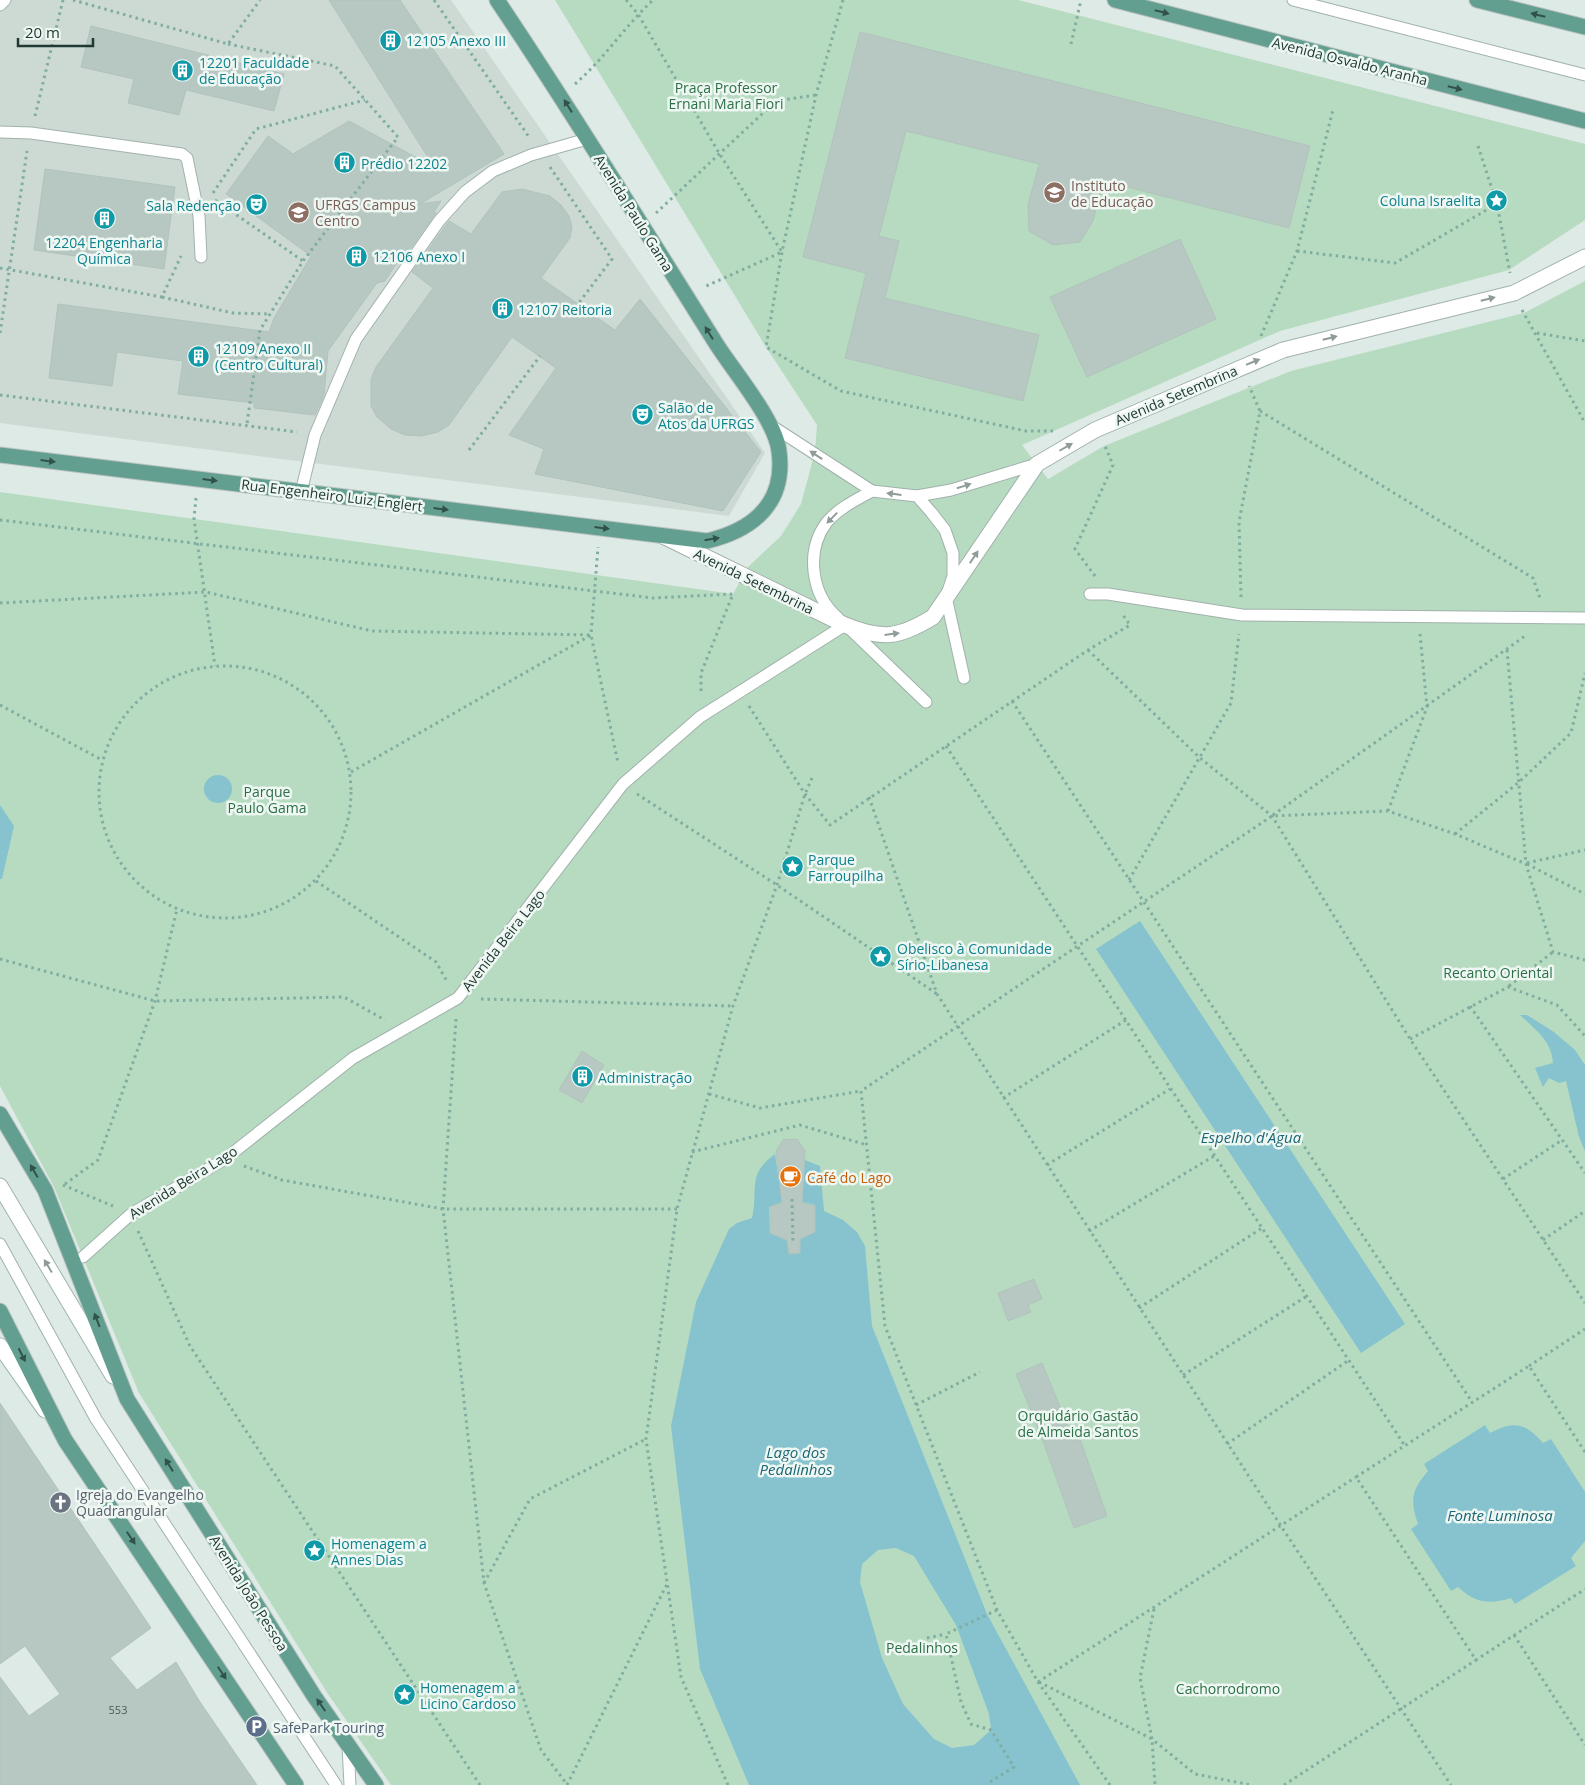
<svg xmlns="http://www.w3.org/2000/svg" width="1585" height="1785" viewBox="0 0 1585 1785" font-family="'Open Sans',sans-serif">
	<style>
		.built { fill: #cddad4 }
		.green { fill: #b7dbc1 }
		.water { fill: #86c3cf; fill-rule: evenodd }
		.building { fill: #b7c7c1; stroke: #b1c3bc }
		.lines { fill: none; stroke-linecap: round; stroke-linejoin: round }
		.service-casing { stroke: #a1b1ac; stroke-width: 13 }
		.tertiary-casing { stroke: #a1b1ac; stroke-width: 17 }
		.secondary-casing { stroke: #9eb5ad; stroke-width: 17 }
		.primary-casing { stroke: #bcc4c2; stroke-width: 17 }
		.path { stroke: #7fad9f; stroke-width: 3; stroke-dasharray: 2.5 4; stroke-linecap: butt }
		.service { stroke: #fff; stroke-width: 11 }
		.tertiary { stroke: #fff; stroke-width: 15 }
		.secondary { stroke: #fff; stroke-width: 15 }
		.primary { stroke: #639f90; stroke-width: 15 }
		.oneway { fill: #31524a }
		.oneway2 { fill: #909c99 }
		.labels { text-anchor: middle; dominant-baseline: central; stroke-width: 5; stroke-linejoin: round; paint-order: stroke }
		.number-label { font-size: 11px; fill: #465c56 }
		.culture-label { font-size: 14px; fill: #0d838f; stroke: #eff7f3; text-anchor: start }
		.street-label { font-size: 14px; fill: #203933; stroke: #eff7f3 }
		.park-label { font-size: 14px; fill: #2b7046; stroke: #eff7f3 }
		.education-label { font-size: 14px; fill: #785e54; stroke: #eff7f3; text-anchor: start }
		.food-label { font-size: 14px; fill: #c56008; stroke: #eff7f3; text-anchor: start }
		.worship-label { font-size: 14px; fill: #5b616d; stroke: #eff7f3; text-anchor: start }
		.service-label { font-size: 14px; fill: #4e5e75; stroke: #eff7f3; text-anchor: start }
		.water-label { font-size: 15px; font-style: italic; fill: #1b6574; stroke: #eff7f3 }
	</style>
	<rect width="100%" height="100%" fill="#deeae5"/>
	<polygon class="built" points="0,0 451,0 765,453 729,516 0,423"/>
	<polygon class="green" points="555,0 1018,0 1585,144 1585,220 1509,270 1280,331 1022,445 1048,479 1104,446 1291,371 1524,313 1585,281 1585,1785 391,1785 328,1694 139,1393 54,1187 0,1086 0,492 733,594 748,567 781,536 801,504 815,452 817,425 766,347"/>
	<g class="water">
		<circle cx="218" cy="789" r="14"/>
		<polygon points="0,805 14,826 2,879 0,879"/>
		<polygon points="1140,921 1405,1324 1361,1353 1096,949"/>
		<path d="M 1520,1015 L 1527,1015 L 1554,1032 L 1575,1050 L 1585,1065 L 1585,1151 L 1579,1137 L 1566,1081 L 1559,1083 L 1549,1078 L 1543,1087 L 1535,1068 L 1553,1063 C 1552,1041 1535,1029 1520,1015 Z"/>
		<path d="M 775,1154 L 782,1202 L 769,1207 L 770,1233 L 793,1242 L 815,1232 L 815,1205 L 802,1202 L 805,1160 L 820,1166 L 824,1211 L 843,1220 L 857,1232 L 865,1246 L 872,1326 L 987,1614 L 1080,1785 L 749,1785 L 700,1669 L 671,1426 L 696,1302 L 729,1229 L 737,1223 L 752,1218 C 759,1188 746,1175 775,1154 ZM 896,1548 L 914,1556 L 956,1625 L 989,1714 L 991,1730 L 974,1745 L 952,1748 L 934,1739 L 903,1704 L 882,1658 L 860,1582 L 862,1564 L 878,1550 Z"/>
		<path d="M 1485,1425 L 1490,1433 C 1514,1420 1526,1423 1543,1443 L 1551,1439 L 1585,1492 L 1585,1541 L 1571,1558 L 1576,1566 L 1515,1604 L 1511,1598 C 1489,1605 1475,1603 1458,1587 L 1451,1591 L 1411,1529 L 1418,1524 C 1410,1500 1411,1491 1428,1471 L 1424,1464 Z"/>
	</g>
	<g class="building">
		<polygon points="329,0 400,0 504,154 420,204 441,201 434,212 436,213 400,263 398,261 385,281 377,283 328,351 324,395 315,415 254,408 254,403 178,394 183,361 117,352 112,386 49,378 58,304 269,332 274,318 311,256 226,194 268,136 293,154 349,121 434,167"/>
		<polygon points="91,26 284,74 274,111 186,90 179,115 128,103 134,79 81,67"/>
		<polygon points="860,32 1310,146 1289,228 1103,181 1093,221 1080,242 1053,245 1029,231 1028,205 1039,164 906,131 879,236 899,241 885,298 1039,335 1023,401 845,358 866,273 803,257"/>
		<polygon points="45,169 175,187 164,269 34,250"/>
		<polygon points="522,189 550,196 561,205 569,216 572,227 570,238 541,278 615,330 640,299 761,452 723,511 535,474 544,449 509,435 556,368 512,337 449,425 438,432 421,436 405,435 391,429 377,417 371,406 371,379 376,367 433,288 412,272 449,221 471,234 502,192"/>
		<polygon points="1180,239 1216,319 1087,377 1050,297"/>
		<polygon points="582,1051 604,1065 582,1103 559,1090"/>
		<polygon points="797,1139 805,1151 802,1203 815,1206 815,1232 800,1239 800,1253 789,1254 787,1240 770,1233 770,1207 782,1203 776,1151 783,1140"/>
		<polygon points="1034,1279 1042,1299 1028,1305 1031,1312 1008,1321 998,1293"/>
		<polygon points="1042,1363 1074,1441 1080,1439 1107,1516 1074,1528 1043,1441 1016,1374"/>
		<polygon points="0,1403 151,1628 110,1658 137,1690 176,1662 200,1702 257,1785 0,1785 0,1677 29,1716 60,1694 25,1646 0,1664"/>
	</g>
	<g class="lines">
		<defs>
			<g id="service">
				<polyline points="1293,0 1585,75"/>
				<polyline points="0,5 5,0"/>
				<polyline points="0,132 31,133 182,154 187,158 199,216 201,257"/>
				<polyline points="772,426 872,491 917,496 931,512 945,530 953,553 953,576 946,597 964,678"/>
				<polyline points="301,492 315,435 356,339 439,221 465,192 493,171 531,155 587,139"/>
				<polyline points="917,496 951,490 1037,464"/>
				<polyline points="1090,594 1108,594 1242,615 1585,618"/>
				<path d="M 838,618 C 811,595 805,551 827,522 C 839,508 856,500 872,491"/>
				<polyline points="850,629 926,702"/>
				<polyline points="0,1244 96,1419 336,1785"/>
				<polyline points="83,1257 131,1214 225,1159 353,1058 458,998 623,784 700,717 845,625"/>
				<polyline points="348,1746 350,1785"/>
			</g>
			<path id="tertiary" d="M 663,536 L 845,625 C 882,640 899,638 933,617 L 1037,464 L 1095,430 L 1283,350 L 1514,293 L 1585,257"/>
			<g id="secondary">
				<polyline points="0,1186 113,1376"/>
				<polyline points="0,1346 45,1410"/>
			</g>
			<g id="primary">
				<polyline points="1115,0 1585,121"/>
				<polyline points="1477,0 1585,27"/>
				<path d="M 0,455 L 707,541 C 753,530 786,503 779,451 C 775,420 735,373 717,345 C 644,229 573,113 497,0"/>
				<polyline points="0,1114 45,1190 127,1399 314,1696 376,1785"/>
				<polyline points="0,1311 65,1440 296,1785"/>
			</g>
		</defs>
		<use href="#service" class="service-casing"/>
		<use href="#tertiary" class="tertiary-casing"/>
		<use href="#secondary" class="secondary-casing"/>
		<use href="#primary" class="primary-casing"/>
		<g class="path">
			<polyline points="73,0 228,44 260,0"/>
			<polyline points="434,0 529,137"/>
			<polyline points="626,0 638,14 719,153 782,252 704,287"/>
			<polyline points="843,0 816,95 782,252 766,347 841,391 1026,431 1053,431"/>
			<polyline points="228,44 335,66 398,137 303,261 260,330 247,424"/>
			<polyline points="1071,44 1081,0"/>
			<path d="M 575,84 C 604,59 625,26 653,0"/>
			<polyline points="35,116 63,0"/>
			<polyline points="1478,146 1497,204 1510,273"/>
			<polyline points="550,167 612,259 578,304"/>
			<polyline points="213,193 256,129 365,100"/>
			<polyline points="215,200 303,261"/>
			<polyline points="656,213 776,101 816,95"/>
			<polyline points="1297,251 1395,263 1497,204"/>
			<polyline points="0,268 162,297 181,256"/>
			<polyline points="162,297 233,313 270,314"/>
			<polyline points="1522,310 1585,423"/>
			<polyline points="0,333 27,151"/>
			<polyline points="1537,333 1585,341"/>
			<polyline points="1261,336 1297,251 1333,110"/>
			<polyline points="0,395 297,432"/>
			<polyline points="1260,411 1533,578 1541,601"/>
			<polyline points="469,450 540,356"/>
			<polyline points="196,498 194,519 215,666"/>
			<polyline points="0,520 653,598 733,594 701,673 701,694"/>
			<polyline points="1095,576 1075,549 1113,465 1105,446"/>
			<polyline points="1241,597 1239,522 1260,411 1249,386"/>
			<polyline points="0,603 206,592 372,631 591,635 618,763"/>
			<polyline points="1088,650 1200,758 1272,816 1410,1039 1585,1303"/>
			<polyline points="1507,650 1526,864"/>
			<circle cx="225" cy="792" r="126"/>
			<polyline points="1012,701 1472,1402"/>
			<polyline points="0,705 102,760"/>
			<polyline points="749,706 805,794 830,825 1088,650 1130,625 1123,615"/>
			<polyline points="946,746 1405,1446"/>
			<polyline points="351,772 591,635 598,547"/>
			<polyline points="637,794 777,885 937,994"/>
			<polyline points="869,797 937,994 1281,1526 1451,1785"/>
			<polyline points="1388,811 1427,707 1420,634"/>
			<polyline points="1273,815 1525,636"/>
			<polyline points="1455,834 1518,783 1571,733 1585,673"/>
			<polyline points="1527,863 1585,850"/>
			<polyline points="1527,864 1585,894"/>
			<polyline points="1129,880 1231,703 1239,634"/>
			<polyline points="316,881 436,962 448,983"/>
			<polyline points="0,959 155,1001 344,997 385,1020"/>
			<polyline points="1509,986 1553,952"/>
			<polyline points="481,999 733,1006"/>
			<polyline points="1470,1006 1585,1173"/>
			<polyline points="456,1019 443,1209 484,1583 541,1750 566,1783"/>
			<polyline points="1410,1039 1508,987 1557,1005 1585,1036"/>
			<polyline points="709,1094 760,1108 861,1091"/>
			<polyline points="1003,1098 1126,1020"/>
			<polyline points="692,1152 800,1125 867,1145"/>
			<polyline points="1047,1165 1170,1089"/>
			<polyline points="244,1166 282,1180 443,1209 677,1209"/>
			<polyline points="1503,1179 1562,1140"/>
			<polyline points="65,1184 98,1160 155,1001 177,909"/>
			<polyline points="63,1185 113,1206"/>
			<polyline points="792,1199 793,1242"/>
			<polyline points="138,1231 190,1346 480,1785"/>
			<polyline points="1089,1231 1214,1156"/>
			<polyline points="1543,1240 1585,1211"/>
			<polyline points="1139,1308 1262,1228"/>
			<polyline points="1529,1366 1585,1329"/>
			<polyline points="1183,1375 1307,1296"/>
			<polyline points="916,1405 980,1372"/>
			<polyline points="1227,1444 1349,1360"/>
			<polyline points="1585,1452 1529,1366 1356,1477 1476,1660 1585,1589"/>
			<polyline points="484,1583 530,1499 646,1439"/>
			<polyline points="1154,1609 1140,1678 1152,1739 1195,1774 1251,1785"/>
			<polyline points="1514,1635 1585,1745"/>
			<polyline points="927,1638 946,1634"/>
			<polyline points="1038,1682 1356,1477"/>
			<polyline points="1039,1682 1152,1739 1155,1785"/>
			<polyline points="990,1782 1014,1767 991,1730 971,1724 961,1702 946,1634 997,1610"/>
			<polyline points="567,1785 668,1582"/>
			<polyline points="728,1785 681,1677 646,1439 677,1209 733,1006 777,885 805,794 812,778"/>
			<polyline points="1110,1785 1038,1682 997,1610 885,1326 861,1091 1272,816 1388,811 1455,834 1526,864 1553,952 1585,960"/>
			<polyline points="1284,1785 1476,1660"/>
		</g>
		<use href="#service" class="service"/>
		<use href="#tertiary" class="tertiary"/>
		<use href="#secondary" class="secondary"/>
		<use href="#primary" class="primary"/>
	</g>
	<defs><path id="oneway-solid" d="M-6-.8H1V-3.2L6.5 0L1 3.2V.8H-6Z" transform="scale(1.25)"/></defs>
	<g class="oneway">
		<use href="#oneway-solid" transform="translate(1162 12) rotate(14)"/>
		<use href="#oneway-solid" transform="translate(1538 15) rotate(-166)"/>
		<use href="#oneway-solid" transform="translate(1455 88) rotate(14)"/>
		<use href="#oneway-solid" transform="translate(568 106) rotate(-122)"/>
		<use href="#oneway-solid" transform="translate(709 333) rotate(-122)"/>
		<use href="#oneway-solid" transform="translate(48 461) rotate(7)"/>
		<use href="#oneway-solid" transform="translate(210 480) rotate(7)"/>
		<use href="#oneway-solid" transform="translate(441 509) rotate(7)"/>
		<use href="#oneway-solid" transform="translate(602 528) rotate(7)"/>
		<use href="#oneway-solid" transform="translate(712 539) rotate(-9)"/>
		<use href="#oneway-solid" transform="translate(34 1171) rotate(-120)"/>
		<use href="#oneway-solid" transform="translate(97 1320) rotate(-111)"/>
		<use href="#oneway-solid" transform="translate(22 1355) rotate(63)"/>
		<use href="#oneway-solid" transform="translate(169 1465) rotate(-122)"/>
		<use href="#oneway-solid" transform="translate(131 1538) rotate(56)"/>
		<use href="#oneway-solid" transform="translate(222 1673) rotate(56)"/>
		<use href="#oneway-solid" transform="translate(321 1705) rotate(-125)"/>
	</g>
	<g class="oneway2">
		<use href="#oneway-solid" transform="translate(1488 299) rotate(-14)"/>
		<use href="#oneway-solid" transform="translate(1330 338) rotate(-14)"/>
		<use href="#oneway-solid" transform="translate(1253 362) rotate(-22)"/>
		<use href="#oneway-solid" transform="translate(1066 447) rotate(-30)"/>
		<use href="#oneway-solid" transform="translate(816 455) rotate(-146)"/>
		<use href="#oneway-solid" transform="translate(964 486) rotate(-17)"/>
		<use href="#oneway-solid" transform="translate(894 494) rotate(-173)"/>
		<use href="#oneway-solid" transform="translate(832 518) rotate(134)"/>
		<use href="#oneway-solid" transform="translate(974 557) rotate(-56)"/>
		<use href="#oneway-solid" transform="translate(892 634) rotate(-7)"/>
		<use href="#oneway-solid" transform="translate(48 1266) rotate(-121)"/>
	</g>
	<defs>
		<symbol id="building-disc" viewBox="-11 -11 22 22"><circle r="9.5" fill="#0f9aa8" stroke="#eff7f3"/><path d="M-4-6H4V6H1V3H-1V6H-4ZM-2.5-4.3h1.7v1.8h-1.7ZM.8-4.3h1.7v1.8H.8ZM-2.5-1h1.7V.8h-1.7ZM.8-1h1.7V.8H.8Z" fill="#fff"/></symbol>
		<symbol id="school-disc" viewBox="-11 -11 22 22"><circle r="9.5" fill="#8d6e63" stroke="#eff7f3"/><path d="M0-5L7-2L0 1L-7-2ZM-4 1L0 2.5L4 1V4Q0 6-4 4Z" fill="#fff"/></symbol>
		<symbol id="sight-disc" viewBox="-11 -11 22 22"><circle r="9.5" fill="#0f9aa8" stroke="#eff7f3"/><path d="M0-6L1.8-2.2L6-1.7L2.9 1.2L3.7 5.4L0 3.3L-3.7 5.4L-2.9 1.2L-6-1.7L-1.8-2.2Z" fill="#fff"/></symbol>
		<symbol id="theatre-disc" viewBox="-11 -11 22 22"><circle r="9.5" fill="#0f9aa8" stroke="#eff7f3"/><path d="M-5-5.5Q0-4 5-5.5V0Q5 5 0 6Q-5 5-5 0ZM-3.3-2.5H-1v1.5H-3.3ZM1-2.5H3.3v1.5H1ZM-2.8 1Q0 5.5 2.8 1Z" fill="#fff"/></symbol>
		<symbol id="university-disc" viewBox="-11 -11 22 22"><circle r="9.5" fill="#8d6e63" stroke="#eff7f3"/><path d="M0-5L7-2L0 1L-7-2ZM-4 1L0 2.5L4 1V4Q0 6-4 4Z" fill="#fff"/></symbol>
		<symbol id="cafe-disc" viewBox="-11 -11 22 22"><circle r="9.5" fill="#e8710a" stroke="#eff7f3"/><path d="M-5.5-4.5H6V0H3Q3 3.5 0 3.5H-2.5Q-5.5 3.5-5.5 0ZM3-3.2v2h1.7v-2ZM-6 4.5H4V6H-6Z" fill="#fff"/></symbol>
		<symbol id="church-disc" viewBox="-11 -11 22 22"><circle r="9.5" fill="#6b7280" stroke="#eff7f3"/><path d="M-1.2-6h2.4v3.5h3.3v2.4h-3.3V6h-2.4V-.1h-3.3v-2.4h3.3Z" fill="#fff"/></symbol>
		<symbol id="parking-disc" viewBox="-11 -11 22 22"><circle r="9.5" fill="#5c6f8a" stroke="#eff7f3"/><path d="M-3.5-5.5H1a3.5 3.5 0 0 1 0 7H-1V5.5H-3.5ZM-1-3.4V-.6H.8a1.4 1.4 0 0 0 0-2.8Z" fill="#fff"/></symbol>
	</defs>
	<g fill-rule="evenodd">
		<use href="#building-disc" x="378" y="28" width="25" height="25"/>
		<use href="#building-disc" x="170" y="58" width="25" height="25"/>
		<use href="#building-disc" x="332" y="150" width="25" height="25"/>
		<use href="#school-disc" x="1042" y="180" width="25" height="25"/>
		<use href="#sight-disc" x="1484" y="188" width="25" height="25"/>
		<use href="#theatre-disc" x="244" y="192" width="25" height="25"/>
		<use href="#university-disc" x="286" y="200" width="25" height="25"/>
		<use href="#building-disc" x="92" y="206" width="25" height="25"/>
		<use href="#building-disc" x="344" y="244" width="25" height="25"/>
		<use href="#building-disc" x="490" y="296" width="25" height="25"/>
		<use href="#building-disc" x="186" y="344" width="25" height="25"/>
		<use href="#theatre-disc" x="630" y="402" width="25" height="25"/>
		<use href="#sight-disc" x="780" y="854" width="25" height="25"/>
		<use href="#sight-disc" x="868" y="944" width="25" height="25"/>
		<use href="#building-disc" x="570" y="1064" width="25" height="25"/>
		<use href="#cafe-disc" x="778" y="1164" width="25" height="25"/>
		<use href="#church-disc" x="48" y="1490" width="25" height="25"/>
		<use href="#sight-disc" x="302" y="1538" width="25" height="25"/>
		<use href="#sight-disc" x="392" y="1682" width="25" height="25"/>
		<use href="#parking-disc" x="244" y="1714" width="25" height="25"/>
	</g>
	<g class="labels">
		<g class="number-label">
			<text x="118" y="1709">553</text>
		</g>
		<g class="culture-label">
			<text x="406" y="40">12105 Anexo III</text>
			<text x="199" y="62">12201 Faculdade<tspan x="199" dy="16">de Educação</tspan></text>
			<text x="361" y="163">Prédio 12202</text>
			<text x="1481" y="200" text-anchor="end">Coluna Israelita</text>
			<text x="241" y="205" text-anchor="end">Sala Redenção</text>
			<text x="104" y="242" text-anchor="middle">12204 Engenharia<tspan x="104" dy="16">Química</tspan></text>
			<text x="373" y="256">12106 Anexo I</text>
			<text x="518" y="309">12107 Reitoria</text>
			<text x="215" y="348">12109 Anexo II<tspan x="215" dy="16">(Centro Cultural)</tspan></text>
			<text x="658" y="407">Salão de<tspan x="658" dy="16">Atos da UFRGS</tspan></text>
			<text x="808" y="859">Parque<tspan x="808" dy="16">Farroupilha</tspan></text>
			<text x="897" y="948">Obelisco à Comunidade<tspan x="897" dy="16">Sírio-Libanesa</tspan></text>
			<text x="598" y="1077">Administração</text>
			<text x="331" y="1543">Homenagem a<tspan x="331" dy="16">Annes Dias</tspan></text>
			<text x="420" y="1687">Homenagem a<tspan x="420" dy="16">Licino Cardoso</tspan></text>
		</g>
		<g class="street-label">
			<text transform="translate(1350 61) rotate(14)">Avenida Osvaldo Aranha</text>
			<text transform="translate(634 213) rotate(58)">Avenida Paulo Gama</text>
			<text transform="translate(1176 395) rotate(-23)">Avenida Setembrina</text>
			<text transform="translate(332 495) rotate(7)">Rua Engenheiro Luiz Englert</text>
			<text transform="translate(754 581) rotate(26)">Avenida Setembrina</text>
			<text transform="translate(503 940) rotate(-52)">Avenida Beira Lago</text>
			<text transform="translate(183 1182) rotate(-32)">Avenida Beira Lago</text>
			<text transform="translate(249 1593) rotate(58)">Avenida João Pessoa</text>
		</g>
		<g class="park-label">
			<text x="726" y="87">Praça Professor<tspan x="726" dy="16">Ernani Maria Fiori</tspan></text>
			<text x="267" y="791">Parque<tspan x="267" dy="16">Paulo Gama</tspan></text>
			<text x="1498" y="972">Recanto Oriental</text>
			<text x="1078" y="1415">Orquidário Gastão<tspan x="1078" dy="16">de Almeida Santos</tspan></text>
			<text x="922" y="1647">Pedalinhos</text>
			<text x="1228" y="1688">Cachorrodromo</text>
		</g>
		<g class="education-label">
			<text x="1071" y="185">Instituto<tspan x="1071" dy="16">de Educação</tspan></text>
			<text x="315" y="204">UFRGS Campus<tspan x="315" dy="16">Centro</tspan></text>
		</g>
		<g class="food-label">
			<text x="807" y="1177">Café do Lago</text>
		</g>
		<g class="worship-label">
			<text x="76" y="1494">Igreja do Evangelho<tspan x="76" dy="16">Quadrangular</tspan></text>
		</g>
		<g class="service-label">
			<text x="273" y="1727">SafePark Touring</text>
		</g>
		<g class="water-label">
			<text x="1251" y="1137">Espelho d'Água</text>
			<text x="796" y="1452">Lago dos<tspan x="796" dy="17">Pedalinhos</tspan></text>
			<text x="1500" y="1515">Fonte Luminosa</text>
		</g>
	</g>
	<path d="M18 38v8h75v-8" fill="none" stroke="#203933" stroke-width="2.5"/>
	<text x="25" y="38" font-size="15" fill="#203933" stroke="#eff7f3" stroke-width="4" paint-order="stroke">20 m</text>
</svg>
